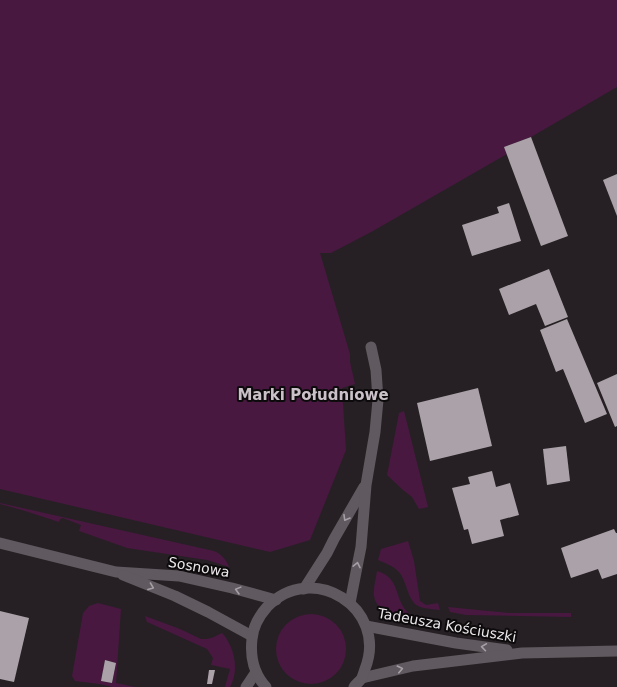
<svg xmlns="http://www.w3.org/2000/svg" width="617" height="687" viewBox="0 0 617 687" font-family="'DejaVu Sans',sans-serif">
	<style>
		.green { fill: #481840; fill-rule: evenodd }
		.building { fill: #aaa2a8 }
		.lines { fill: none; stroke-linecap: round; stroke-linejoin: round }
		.minor { stroke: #60595f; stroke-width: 11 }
		.tertiary { stroke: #60595f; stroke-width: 11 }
		.oneway { stroke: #a6a0a5 }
		.labels { text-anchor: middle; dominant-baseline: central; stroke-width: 4; stroke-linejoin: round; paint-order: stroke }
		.street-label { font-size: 14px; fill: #ece8eb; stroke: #0d0a0c }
		.neighbourhood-label { font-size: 15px; font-weight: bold; fill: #cac2c8; stroke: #0d0a0c }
	</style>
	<rect width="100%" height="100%" fill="#262024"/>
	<g class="green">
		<polygon points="0,0 617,0 617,87 531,137 505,147 507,154 373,231 331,253 320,253 350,354 350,362 355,384 342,388 346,450 310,540 270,552 0,489"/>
		<polygon points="404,411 428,507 419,509 412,497 403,490 387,475 399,413"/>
		<path d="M 0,503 L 214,551 C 221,554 226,559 229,567 L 207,560 L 127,548 L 79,531 L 81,525 L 63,518 L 60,519 L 59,522 L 22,510 L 0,504 Z"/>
		<path d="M 408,541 L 414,561 L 420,601 L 426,605 L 438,603 L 440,610 C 433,609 424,609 418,606 C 407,600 407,580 398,571 C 393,566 385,563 378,560 L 381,549 Z"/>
		<path d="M 377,571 C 402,578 393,601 410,614 C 413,616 418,617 422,618 C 407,617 376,615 374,596 C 373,588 376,579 377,571 Z"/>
		<path d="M 98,603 L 121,609 L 116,683 L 135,687 L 113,687 L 99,684 L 75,681 L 72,676 L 83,613 L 89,606 ZM 105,660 L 116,663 L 112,683 L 101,681 Z"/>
		<polygon points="448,607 509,613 571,613 571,617 466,615 450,612"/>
		<circle cx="311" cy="649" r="35"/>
		<path d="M 145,616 L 180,629 L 201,639 L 207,639 L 214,637 L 222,633 C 234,646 240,670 230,687 L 225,687 L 230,669 L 211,665 L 213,658 L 207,649 L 147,622 Z"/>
	</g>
	<g class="building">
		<polygon points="531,137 568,236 541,246 504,147"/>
		<polygon points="617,174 617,216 603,180"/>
		<polygon points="509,203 521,241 472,256 462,225 499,213 497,207"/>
		<polygon points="549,269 568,317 545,326 536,304 509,315 499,289"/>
		<polygon points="567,319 607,414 585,423 563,369 556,372 540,330"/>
		<polygon points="617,374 617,426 615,427 597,383"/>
		<polygon points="478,388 492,446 430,461 417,403"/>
		<polygon points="566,446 570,481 547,485 543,449"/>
		<polygon points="492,471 496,487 510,483 519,515 500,520 504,536 472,544 468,529 464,530 452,488 470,484 468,477"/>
		<polygon points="614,529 616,533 617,533 617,574 602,579 598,569 571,578 561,548"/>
		<polygon points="0,611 29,618 14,682 0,679"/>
		<polygon points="105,660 116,663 112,683 101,681"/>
		<polygon points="209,670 215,670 212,684 207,684"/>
	</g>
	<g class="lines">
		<g class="minor">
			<polyline points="304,589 327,553 334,539 364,487"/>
			<polyline points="350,603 358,562 361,547 366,485 375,432 378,400 376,370 371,347"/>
		</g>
		<g class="tertiary">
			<polyline points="0,543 116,572 179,576 232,588 276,600"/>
			<polyline points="123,575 175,596 208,612 252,636"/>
			<polyline points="366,626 456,643 507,650"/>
			<polyline points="362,678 413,666 522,653 617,651"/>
			<polyline points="246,687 256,672"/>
			<path d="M 266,687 C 254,674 250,657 252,639 C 253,627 259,616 267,607 C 312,560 389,608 365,669 C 364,672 363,675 362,678 C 360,681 356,684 354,687"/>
		</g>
	</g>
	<defs><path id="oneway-chevron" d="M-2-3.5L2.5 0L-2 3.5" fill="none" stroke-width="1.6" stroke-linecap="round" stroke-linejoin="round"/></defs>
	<g class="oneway">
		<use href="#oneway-chevron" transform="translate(346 518) rotate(120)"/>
		<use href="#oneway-chevron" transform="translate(357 565) rotate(-78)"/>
		<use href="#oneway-chevron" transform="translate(151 587) rotate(21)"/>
		<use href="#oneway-chevron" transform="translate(238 590) rotate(-165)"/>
		<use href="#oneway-chevron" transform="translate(484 647) rotate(-172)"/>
		<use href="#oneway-chevron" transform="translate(400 669) rotate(-13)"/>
	</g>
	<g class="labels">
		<g class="street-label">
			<text transform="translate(199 567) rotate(10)">Sosnowa</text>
			<text transform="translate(447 625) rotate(10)">Tadeusza Kościuszki</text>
		</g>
		<g class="neighbourhood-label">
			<text x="313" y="395">Marki Południowe</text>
		</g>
	</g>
</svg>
